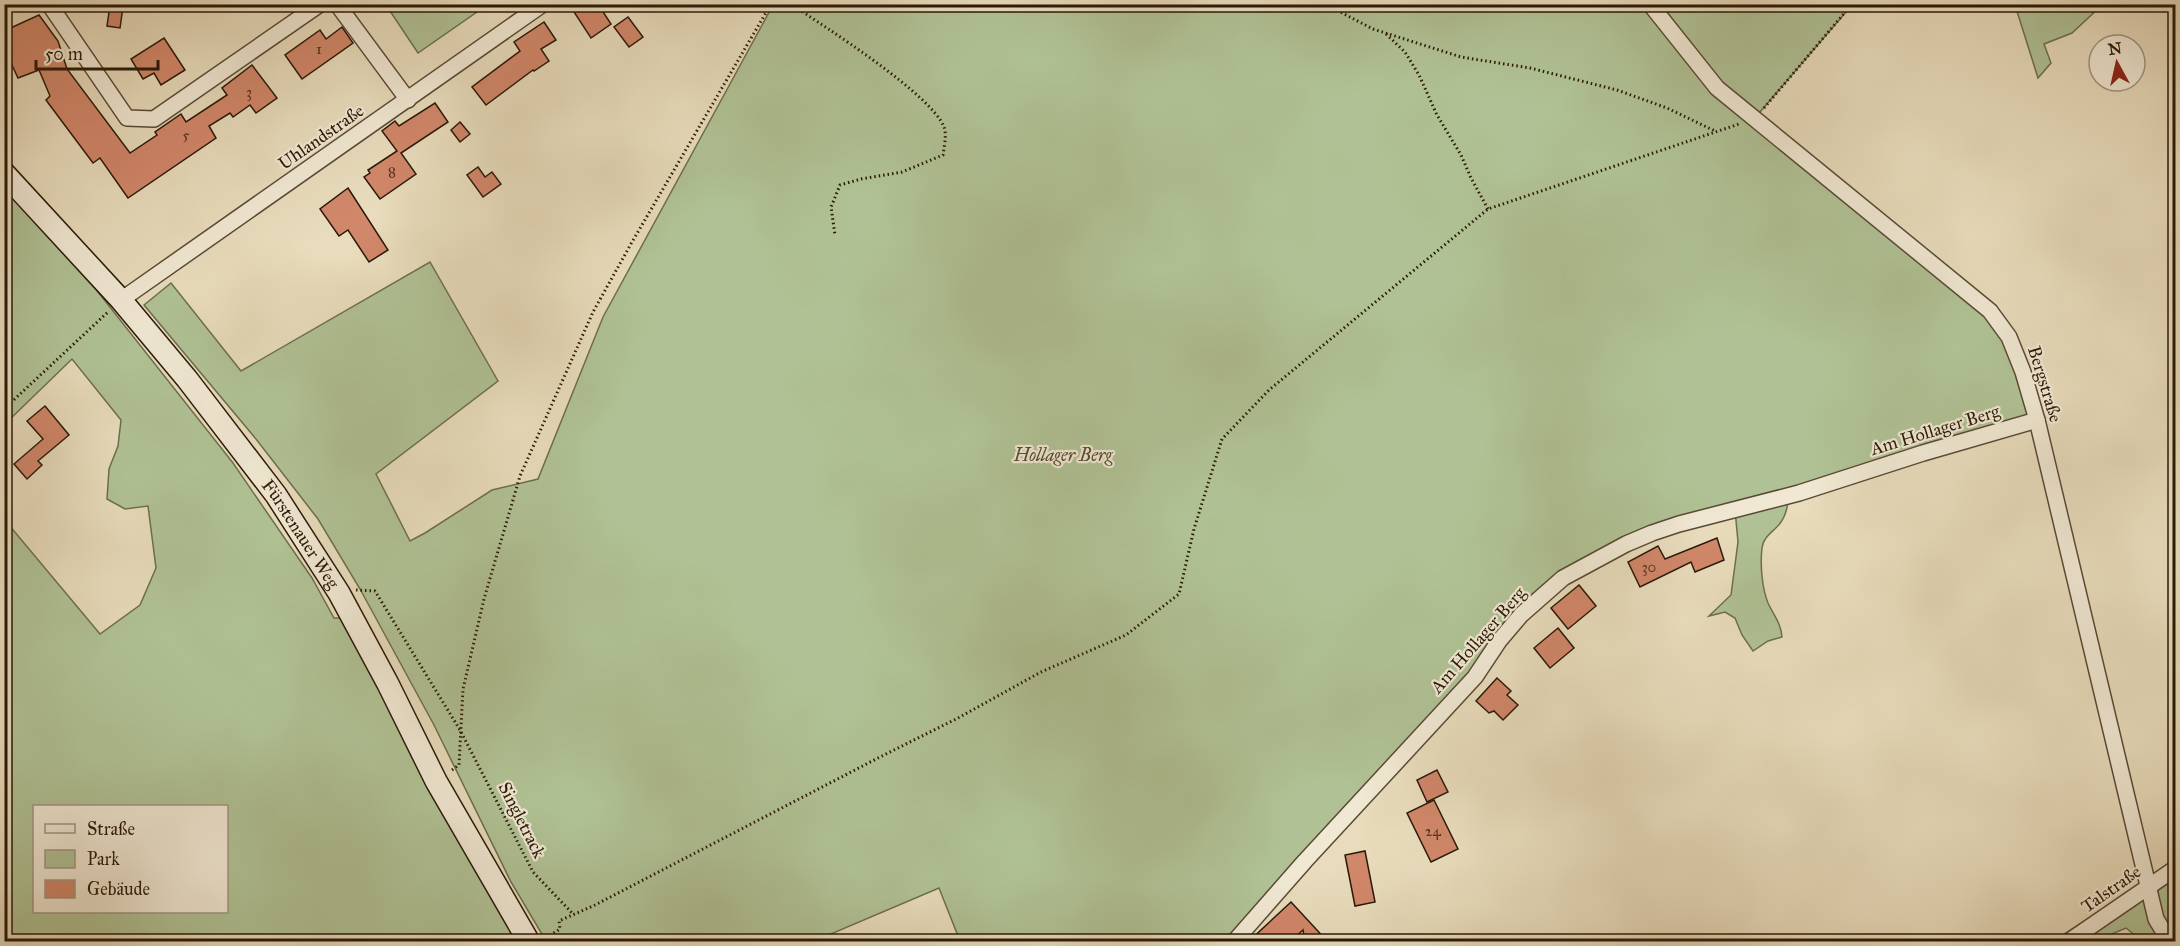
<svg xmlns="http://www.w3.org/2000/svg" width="2180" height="946" viewBox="0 0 2180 946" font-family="'IM FELL Great Primer',serif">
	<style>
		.green { fill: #b0c295; stroke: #6d6e4e; stroke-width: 1.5; fill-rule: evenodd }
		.building { fill: #d1876a; stroke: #2a1908; stroke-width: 1.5 }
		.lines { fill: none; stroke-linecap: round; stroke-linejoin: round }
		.street-casing { stroke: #5a4a35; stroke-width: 18 }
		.secondary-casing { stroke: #2a1908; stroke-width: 24 }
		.path { stroke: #2a1908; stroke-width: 3; stroke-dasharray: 1.5 3; stroke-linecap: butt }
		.street { stroke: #f0e8d3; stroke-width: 15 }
		.secondary { stroke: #f0e8d3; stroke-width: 21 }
		.labels { text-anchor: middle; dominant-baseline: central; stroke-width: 4.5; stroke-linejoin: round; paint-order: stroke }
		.number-label { font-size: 15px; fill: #543420 }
		.street-label { font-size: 18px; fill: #2a1908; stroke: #f0e8d3 }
		.park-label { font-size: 18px; font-style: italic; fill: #524c32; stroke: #f0e8d3 }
	</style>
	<rect width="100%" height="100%" fill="#e8dcbc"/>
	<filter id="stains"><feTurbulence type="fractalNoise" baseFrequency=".00333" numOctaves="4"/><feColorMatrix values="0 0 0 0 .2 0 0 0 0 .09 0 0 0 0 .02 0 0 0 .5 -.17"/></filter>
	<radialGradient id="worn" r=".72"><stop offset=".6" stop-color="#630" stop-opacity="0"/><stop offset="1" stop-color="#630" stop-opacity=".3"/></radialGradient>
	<g class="green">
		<polygon points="386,5 487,5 418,53"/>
		<path d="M 773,5 L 1852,5 L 1754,119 L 1990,311 L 2037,420 L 1789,496 C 1788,505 1786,515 1781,522 C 1775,531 1763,536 1762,548 C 1760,565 1762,588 1768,603 C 1774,616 1781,623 1782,637 L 1768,641 L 1753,651 L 1742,635 L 1735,618 L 1725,612 L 1709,616 L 1731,595 L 1738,542 L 1735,510 L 1652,533 L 1563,578 L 1235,941 L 960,941 L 939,888 L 826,936 L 824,941 L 546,941 L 511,882 L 434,725 L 360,589 L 318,519 L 256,439 L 144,305 L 171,283 L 241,371 L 430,262 L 498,381 L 376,474 L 410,541 L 425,533 L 492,490 L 538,479 L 603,317 Z"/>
		<polygon points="2015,5 2015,4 2102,5 2072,33 2044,44 2051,63 2038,78"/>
		<path d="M 5,190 L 87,278 L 233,463 L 312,578 L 334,618 L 353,618 L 529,941 L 5,941 L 4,519 L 100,634 L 140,605 L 156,568 L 148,506 L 125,509 L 107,499 L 109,469 L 118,446 L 121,420 L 72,359 L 5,424 ZM 34,806 L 226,806 L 226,912 L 34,912 Z"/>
		<polygon points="2175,868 2175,941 2142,941 2126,928 2095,941 2052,942 2114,902 2148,887"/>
	</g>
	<g class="building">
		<polygon points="585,4 598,4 611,24 591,38 574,12"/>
		<polygon points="110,5 123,7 120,28 107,26"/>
		<polygon points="39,15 58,41 67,69 130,153 157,135 155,132 181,114 186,122 227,95 222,88 252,65 277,98 256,113 250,105 233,117 230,113 209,126 216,138 128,198 100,158 93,163 46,100 50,96 39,70 18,78 11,63 4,31"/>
		<polygon points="628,17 643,37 629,47 614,27"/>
		<polygon points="544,22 556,40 541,49 549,61 534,71 533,70 486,105 472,87 520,51 514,42"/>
		<polygon points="342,27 353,43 302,79 285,55 320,30 326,39"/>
		<polygon points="164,38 185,70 161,85 154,73 143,79 131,59"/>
		<polygon points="435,103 448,122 401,153 416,174 380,199 364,177 370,173 368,170 397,151 382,131 395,121 399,126"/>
		<polygon points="460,122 470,134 460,142 451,130"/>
		<polygon points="478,167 485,177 492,172 501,184 483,197 467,175"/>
		<polygon points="348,188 388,250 369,262 348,230 339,236 320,209"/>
		<polygon points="45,406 69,435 38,461 42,465 27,479 14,464 43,439 27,421"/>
		<polygon points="1717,538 1724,560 1695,572 1691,562 1640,587 1628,562 1658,546 1665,559"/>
		<polygon points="1579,585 1596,606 1568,629 1551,608"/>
		<polygon points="1558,628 1574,648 1550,668 1534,648"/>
		<polygon points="1497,678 1511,691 1507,695 1518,705 1503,720 1494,711 1489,713 1476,701"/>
		<polygon points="1437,770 1448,792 1427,802 1417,780"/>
		<polygon points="1434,800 1458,849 1431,862 1407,813"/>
		<polygon points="1365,851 1375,902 1355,906 1345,855"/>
		<polygon points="1291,902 1328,942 1305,942 1303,930 1290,942 1248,942"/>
	</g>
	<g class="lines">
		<defs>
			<g id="street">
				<polyline points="49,4 127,118 154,119 320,4"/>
				<polyline points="337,4 408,100"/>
				<polyline points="1650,4 1717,88 1990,311 2009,337 2023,372 2037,420 2156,919 2170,942"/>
				<polyline points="121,300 543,4"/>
				<polyline points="1234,942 1305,861 1475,677 1499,641 1521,615 1563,578 1626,544 1652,533 1679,524 1799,493 1923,453 2037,420"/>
				<polyline points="2068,942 2176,868"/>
			</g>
			<g id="secondary">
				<path id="s1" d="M 4,173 L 121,300 L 187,379 L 276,495 L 339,593 L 388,684 L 436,781 L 529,942"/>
			</g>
		</defs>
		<use href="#street" class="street-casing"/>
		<use href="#secondary" class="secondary-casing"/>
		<g class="path">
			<path d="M 791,4 C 825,27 931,94 944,127 C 947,135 944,147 943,155 L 902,172 L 861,179 L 840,185 L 831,207 L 835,235"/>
			<polyline points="1325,4 1373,29 1461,57 1530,68 1617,90 1667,108 1715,131"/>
			<polyline points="1386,34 1405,52 1419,75 1437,115 1461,155 1471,178 1488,209"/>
			<polyline points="1764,108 1852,4"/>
			<polyline points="4,149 11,156"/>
			<polyline points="4,409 108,312"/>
			<polyline points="356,590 375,591 460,730 533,872 573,914"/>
			<polyline points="452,770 459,765 463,689 484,599 520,476 593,312 632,242 771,4"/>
			<polyline points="546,938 560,929 559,921 595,905 878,758 958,718 1041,672 1126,635 1179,594 1194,529 1222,439 1269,390 1488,209 1739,124"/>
		</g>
		<use href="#street" class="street"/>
		<use href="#secondary" class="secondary"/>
	</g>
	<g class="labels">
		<g class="number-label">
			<text x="319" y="49">1</text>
			<text x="249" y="92">3</text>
			<text x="186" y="135">5</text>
			<text x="392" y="172">8</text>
			<text x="1649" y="567">30</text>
			<text x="1433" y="831">24</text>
		</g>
		<g class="street-label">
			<text transform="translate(321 137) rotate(-35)">Uhlandstraße</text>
			<text transform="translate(2045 384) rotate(73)">Bergstraße</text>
			<text transform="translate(1935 430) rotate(-17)">Am Hollager Berg</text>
			<text stroke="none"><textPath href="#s1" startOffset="468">Fürstenauer Weg</textPath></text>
			<text transform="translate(1478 640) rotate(-49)">Am Hollager Berg</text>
			<text transform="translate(522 820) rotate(63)">Singletrack</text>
			<text transform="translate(2111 889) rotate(-35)">Talstraße</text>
		</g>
		<g class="park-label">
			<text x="1063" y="455">Hollager Berg</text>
		</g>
	</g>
	<rect width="2180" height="946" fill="none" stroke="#e8dcbc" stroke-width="24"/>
	<rect x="6" y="6" width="2168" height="934" fill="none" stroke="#2a1908" stroke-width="3"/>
	<rect x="12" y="12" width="2156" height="922" fill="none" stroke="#2a1908" stroke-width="1.5"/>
	<rect x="33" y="805" width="195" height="108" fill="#f0e8d3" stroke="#a19582" stroke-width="1.5"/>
	<rect x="45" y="824" width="30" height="9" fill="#f0e8d3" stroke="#a19582" stroke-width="1.5"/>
	<text x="87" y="835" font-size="18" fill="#2a1908">Straße</text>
	<rect x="45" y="850" width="30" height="18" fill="#b0c295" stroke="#a19582" stroke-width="1.5"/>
	<text x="87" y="865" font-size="18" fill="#2a1908">Park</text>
	<rect x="45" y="880" width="30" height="18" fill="#d1876a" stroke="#a19582" stroke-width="1.5"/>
	<text x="87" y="895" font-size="18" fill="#2a1908">Gebäude</text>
	<g transform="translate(2117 63) rotate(352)"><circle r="28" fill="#f0e8d3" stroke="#a19582" stroke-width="1.5"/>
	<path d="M0-4.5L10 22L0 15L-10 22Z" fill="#8f2418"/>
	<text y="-9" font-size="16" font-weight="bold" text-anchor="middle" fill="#2a1908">N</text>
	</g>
	<path d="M36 60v9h122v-9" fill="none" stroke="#2a1908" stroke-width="3"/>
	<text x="45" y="60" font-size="18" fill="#2a1908" stroke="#f0e8d3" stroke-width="4.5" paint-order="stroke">50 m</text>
	<rect width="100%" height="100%" filter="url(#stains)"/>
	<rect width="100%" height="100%" fill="url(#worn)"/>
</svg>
